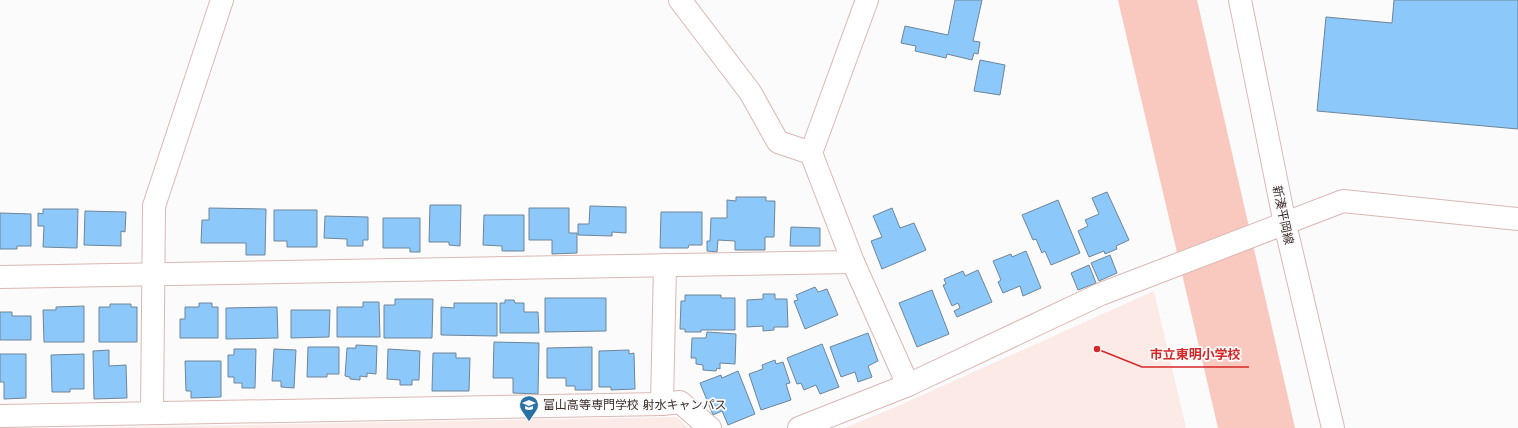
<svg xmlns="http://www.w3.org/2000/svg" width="1518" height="428" viewBox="0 0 1518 428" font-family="Jost,'Noto Sans JP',sans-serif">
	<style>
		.built { fill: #fceae7 }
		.green { fill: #f9c8bf }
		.building { fill: #8cc8fa; stroke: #6e8598 }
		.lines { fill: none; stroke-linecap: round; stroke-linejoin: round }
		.minor-casing { stroke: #dab8b2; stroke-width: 24 }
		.major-casing { stroke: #dab8b2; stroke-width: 24 }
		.minor { stroke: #fff; stroke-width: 22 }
		.major { stroke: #fff; stroke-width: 22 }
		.labels { text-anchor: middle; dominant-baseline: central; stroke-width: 3.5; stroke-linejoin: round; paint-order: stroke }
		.street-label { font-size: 12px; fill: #3c2f2c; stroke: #fbfbfb }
		.poi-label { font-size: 12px; fill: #3c2f2c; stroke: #fbfbfb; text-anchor: start }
		.leader { fill: none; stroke: #d62828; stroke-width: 1.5 }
		.callout-dot { fill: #d62828; stroke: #fbfbfb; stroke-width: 1.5 }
		.callout-label { font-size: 13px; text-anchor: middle; font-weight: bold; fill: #d62828; stroke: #fbfbfb; stroke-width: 3.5; stroke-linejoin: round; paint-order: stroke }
	</style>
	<rect width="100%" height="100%" fill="#fbfbfb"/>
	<g class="built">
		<polygon points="1154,291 1186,428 844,428 898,406"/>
		<polygon points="677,417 688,428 73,428"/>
	</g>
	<polygon class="green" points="1118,0 1197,0 1295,428 1218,428"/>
	<g class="building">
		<polygon points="955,0 982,0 973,41 980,42 978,54 974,53 972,60 947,54 946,58 915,51 916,46 901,43 905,26 948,35"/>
		<polygon points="1394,0 1518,0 1518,129 1317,111 1326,17 1392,23"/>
		<polygon points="980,60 1005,65 1000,95 974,91"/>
		<polygon points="1107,192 1129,240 1116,246 1117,249 1105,254 1104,251 1089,257 1078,231 1088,226 1085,220 1099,214 1092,198"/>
		<polygon points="736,197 766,197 766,201 775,201 774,237 765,237 765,250 735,250 735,241 718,240 717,252 707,251 707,241 710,241 711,218 727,218 727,200 736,201"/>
		<polygon points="1058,200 1080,253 1051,265 1045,251 1042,253 1036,239 1033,240 1022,215"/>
		<polygon points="430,205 461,205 460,246 449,245 449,242 429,242"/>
		<polygon points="590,206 626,207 626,233 612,232 612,236 578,235 578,224 589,224"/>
		<polygon points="209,208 266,209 265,255 246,255 246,243 201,243 202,220 209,220"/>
		<polygon points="529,208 569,208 569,233 577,233 577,253 552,254 552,240 529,240"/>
		<polygon points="892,208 900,228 914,223 926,250 882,269 871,241 882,237 873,216"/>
		<polygon points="43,209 78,209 77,248 43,247 44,226 38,226 38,213 43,214"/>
		<polygon points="274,210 317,210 317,247 287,247 287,241 274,241"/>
		<polygon points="85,211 126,212 125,232 121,231 121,246 84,245"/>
		<polygon points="661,212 702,212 702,245 689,245 688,248 660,248"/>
		<polygon points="0,213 31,214 31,246 17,246 17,249 0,249"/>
		<polygon points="484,215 524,215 524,251 502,251 502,246 483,245"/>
		<polygon points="325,216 368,217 368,240 363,240 363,246 347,246 347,239 324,238"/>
		<polygon points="383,218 420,218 420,252 410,252 410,248 383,248"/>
		<polygon points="791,227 820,228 820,246 790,246"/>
		<polygon points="1026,251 1041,288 1023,296 1020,286 1003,293 998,282 1001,280 993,261 1011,254 1012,257"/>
		<polygon points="1110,255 1117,273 1099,281 1091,263"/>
		<polygon points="1089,265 1096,283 1078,290 1071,273"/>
		<polygon points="978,270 992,302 957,317 954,311 960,308 958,303 952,306 943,285 946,284 944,279 963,271 965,276"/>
		<polygon points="815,287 818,292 827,289 838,315 805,329 794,301 798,300 796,295"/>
		<polygon points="932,290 949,334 917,347 899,303"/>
		<polygon points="763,294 775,294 775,299 787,299 788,327 774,327 774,330 763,331 763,326 747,327 747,300 763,299"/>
		<polygon points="685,295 721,295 721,298 735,298 735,330 701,330 701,332 685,332 685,329 680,329 681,301 685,301"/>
		<polygon points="545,298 606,298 606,331 545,332"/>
		<polygon points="395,299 433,299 432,338 384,338 384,305 395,305"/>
		<polygon points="505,300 514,300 515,303 524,303 524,312 538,312 539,333 500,333 500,303 505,303"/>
		<polygon points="363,302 379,302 380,337 337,337 337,307 363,307"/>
		<polygon points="199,303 212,303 212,307 218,307 218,338 180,338 180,319 185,319 185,307 199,307"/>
		<polygon points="454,303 497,303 497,336 441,335 441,307 454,308"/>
		<polygon points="110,304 131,304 131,307 137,307 137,342 99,342 99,307 110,307"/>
		<polygon points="84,306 84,342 44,342 43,310 56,310 56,307"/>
		<polygon points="277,307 278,338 226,339 226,308"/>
		<polygon points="291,310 330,310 329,337 291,338"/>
		<polygon points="0,312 12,312 12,316 31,316 31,340 0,340"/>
		<polygon points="707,332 736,334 735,364 720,363 720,369 717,368 716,371 703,370 703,365 696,364 696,358 691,358 692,338 706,338"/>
		<polygon points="868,333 878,361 868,366 872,377 858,382 855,372 841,377 830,347"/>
		<polygon points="494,342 539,343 538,394 513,393 513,378 493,378"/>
		<polygon points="822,344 839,387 820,394 816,385 804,390 801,383 797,384 787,358"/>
		<polygon points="356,345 377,346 376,374 367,373 367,377 360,376 360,380 350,379 350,377 345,376 347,348 356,348"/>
		<polygon points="308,347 339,347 339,374 327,374 327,377 307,377"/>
		<polygon points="592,347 592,390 575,390 575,386 566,386 566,378 547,378 547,348"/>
		<polygon points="234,349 256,349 255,388 242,388 242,383 234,383 234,377 228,377 228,355 234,355"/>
		<polygon points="274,349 296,350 294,388 281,387 281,381 272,381"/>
		<polygon points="388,349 420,351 419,380 412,380 412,385 400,385 400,380 387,379"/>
		<polygon points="109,350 109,366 126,365 127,398 94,399 93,351"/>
		<polygon points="629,350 629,354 634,353 635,389 611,390 611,387 599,387 599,351"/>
		<polygon points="433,353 456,353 456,358 470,358 469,391 432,391"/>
		<polygon points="0,354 26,354 26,398 4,399 4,382 0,382"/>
		<polygon points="84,354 84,389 70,389 70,392 52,392 51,355"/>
		<polygon points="775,360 776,364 783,362 790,383 786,384 791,400 761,410 749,374 763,369 762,365"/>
		<polygon points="185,361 221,361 221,397 191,398 191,391 186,391"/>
		<polygon points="738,371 755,414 728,425 722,411 713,415 700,383 721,375 722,378"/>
	</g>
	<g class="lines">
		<defs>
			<g id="minor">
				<polyline points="680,0 750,92 778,142 811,153"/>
				<polyline points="867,0 811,153 853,262 908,385"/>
				<polyline points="0,277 853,262"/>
				<polyline points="662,404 665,265"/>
				<polyline points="152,413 154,206 222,0"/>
				<polyline points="0,416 662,404 680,402 710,428"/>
				<polyline points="799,428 908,385 1101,294 1343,201 1518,219"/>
			</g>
			<polyline id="major" points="1240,0 1285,224 1333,428"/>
		</defs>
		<use href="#minor" class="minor-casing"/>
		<use href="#major" class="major-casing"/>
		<use href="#minor" class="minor"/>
		<use href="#major" class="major"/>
	</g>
	<defs>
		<symbol id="university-pin" viewBox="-11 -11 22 30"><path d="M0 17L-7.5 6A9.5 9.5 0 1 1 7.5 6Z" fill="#2a72a6" stroke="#fbfbfb"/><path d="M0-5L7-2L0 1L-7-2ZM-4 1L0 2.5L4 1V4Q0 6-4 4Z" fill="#fff"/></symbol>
	</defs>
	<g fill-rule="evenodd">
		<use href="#university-pin" x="518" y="394" width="22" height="30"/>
	</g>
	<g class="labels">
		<g class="street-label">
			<text transform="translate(1283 215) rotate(78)">新湊平岡線</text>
		</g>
		<g class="poi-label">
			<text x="543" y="405">富山高等専門学校 射水キャンパス</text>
		</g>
	</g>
	<path class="leader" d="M1097 349L1142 367H1249"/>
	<circle class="callout-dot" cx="1097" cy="349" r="4"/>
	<g class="callout-label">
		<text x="1195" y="359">市立東明小学校</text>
	</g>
</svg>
